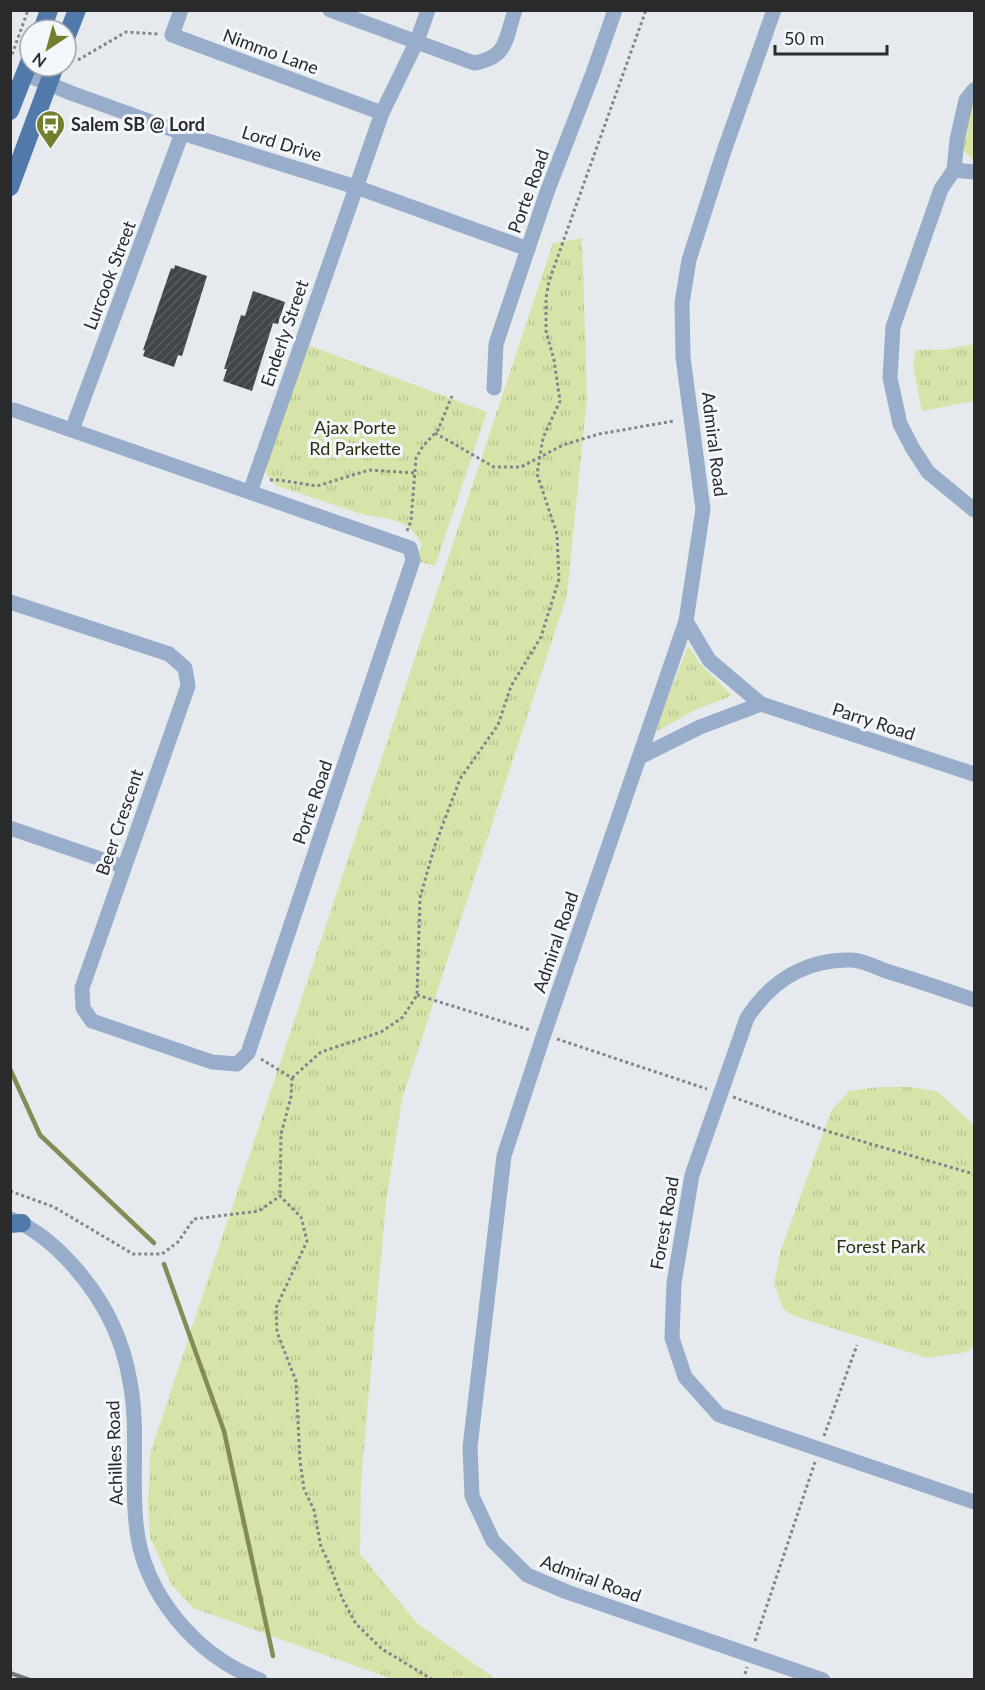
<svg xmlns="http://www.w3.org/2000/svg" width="985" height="1690" viewBox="0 0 985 1690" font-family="Lato,sans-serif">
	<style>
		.park { fill: url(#park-tufts) }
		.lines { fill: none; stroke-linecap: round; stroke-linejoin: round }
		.stream { stroke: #828d56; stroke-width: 4.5 }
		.building { fill: url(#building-hatch) }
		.path { stroke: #828589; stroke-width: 3; stroke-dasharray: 3 3; stroke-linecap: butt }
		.minor { stroke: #97adc9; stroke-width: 15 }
		.major { stroke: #5179aa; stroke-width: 18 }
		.rail { stroke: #74777a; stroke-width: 4.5 }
		.labels { text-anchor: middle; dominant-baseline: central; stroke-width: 6; stroke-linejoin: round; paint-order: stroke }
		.street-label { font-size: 18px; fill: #282a2c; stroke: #f3f7fc }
		.poi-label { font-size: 18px; font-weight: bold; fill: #282a2c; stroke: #f3f7fc; text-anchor: start }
		.park-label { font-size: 18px; fill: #2b310f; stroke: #f3f7fc }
	</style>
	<defs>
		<pattern id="park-tufts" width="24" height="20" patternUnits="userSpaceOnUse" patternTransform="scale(1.5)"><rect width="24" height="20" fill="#d7e4a9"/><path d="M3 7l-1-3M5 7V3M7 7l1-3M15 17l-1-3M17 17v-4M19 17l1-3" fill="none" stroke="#b9c492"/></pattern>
		<pattern id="building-hatch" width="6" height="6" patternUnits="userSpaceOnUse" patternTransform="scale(1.5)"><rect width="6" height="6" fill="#414448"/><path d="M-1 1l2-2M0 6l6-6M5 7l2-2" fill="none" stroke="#5a5d60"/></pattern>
	</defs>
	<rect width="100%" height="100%" fill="#e6eaef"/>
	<g class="park">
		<polygon points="974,99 974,159 972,159 964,151 961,142"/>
		<polygon points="582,238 587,397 567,595 402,1099 386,1203 361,1481 360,1554 418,1624 496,1679 392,1679 193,1608 171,1584 150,1537 148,1502 150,1454 553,243"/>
		<polygon points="974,344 974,401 922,411 913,366 916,350 948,349"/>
		<path d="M 308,345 L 487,412 L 435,566 L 413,560 L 422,545 C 408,515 384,520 358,513 L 278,486 C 270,481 266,477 266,468 Z"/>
		<polygon points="687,648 690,648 700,664 731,694 729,697 695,710 658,731 656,728"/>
		<polygon points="879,1087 911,1087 937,1091 974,1125 974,1345 967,1352 927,1358 794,1316 783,1309 774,1283 780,1253 831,1111 849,1091"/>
	</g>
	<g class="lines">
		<g class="stream">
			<polyline points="10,1069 40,1135 154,1243"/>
			<polyline points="164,1264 224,1431 273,1656"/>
		</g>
	</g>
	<g class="building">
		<polygon points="175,265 207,276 182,356 178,355 174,367 143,356 145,350 143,350 171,268 174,269"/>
		<polygon points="253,291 285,302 278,324 273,323 252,391 223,381 227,369 224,369 241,315 245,316"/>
	</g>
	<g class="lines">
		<g class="path">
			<polyline points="10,60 28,10"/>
			<polyline points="78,60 126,32 158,34"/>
			<polyline points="435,433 494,467 521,467 563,445 599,434 674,421"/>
			<polyline points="270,480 279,480 317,486 369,470 415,473"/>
			<polyline points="407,531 411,521 416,458 423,446 438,430 452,396"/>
			<polyline points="417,995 530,1030"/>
			<polyline points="557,1039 707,1089"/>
			<polyline points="261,1059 292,1078 291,1097 281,1134 280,1196"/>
			<polyline points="292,1078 321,1052 381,1032 403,1017 417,995 420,898 434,848 460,779 498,725 511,686 541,637 559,579 557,534 537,474 543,438 560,401 554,360 546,331 546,298 549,281 646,10"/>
			<polyline points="733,1097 830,1132 974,1174"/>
			<polyline points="10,1191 54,1207 133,1254 162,1254 178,1242 194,1219 259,1211 280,1196 301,1217 307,1241 276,1308 277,1332 296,1381 300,1461 304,1489 314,1510 321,1547 328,1561 342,1598 356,1624 382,1649 433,1680"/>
			<polyline points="824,1436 857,1345"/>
			<polyline points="755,1641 815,1462"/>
			<polyline points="745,1674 747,1667"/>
		</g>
		<g class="minor">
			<polyline points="181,10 172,35 382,113"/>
			<path d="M 330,10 L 474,63 C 508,57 505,40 515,10"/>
			<polyline points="774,10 724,151 689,260 682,303 683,357 703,509 686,621 544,1034 504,1156 470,1447 472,1496 493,1541 527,1575 567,1592 823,1680"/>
			<polyline points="25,74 71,93 182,133 356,187 528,249"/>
			<polyline points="974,90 966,100 957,140 954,170 941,189 893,327 890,378 900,424 913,449 928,472 974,510"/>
			<polyline points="954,170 974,172"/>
			<polyline points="494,388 496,344 547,192 593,73 615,10"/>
			<polyline points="10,410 14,410 410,548 413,560 248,1053 237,1064 212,1062 92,1021 83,1008 82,988 188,686 185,668 169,654 10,602"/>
			<polyline points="72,430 182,133"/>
			<polyline points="250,492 382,113 417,41 428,10"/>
			<polyline points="686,621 709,660 761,704 974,774"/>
			<polyline points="640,757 700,727 761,704"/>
			<polyline points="10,828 124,867"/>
			<path d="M 974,1000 C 945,990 916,980 886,971 C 876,967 862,960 851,960 C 806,959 771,981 747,1018 L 692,1175 L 674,1283 L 672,1338 L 685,1377 L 719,1415 L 974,1502"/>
			<path d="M 11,1219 C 37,1229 58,1248 76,1269 C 104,1301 123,1339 130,1382 C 139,1428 131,1477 136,1523 C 142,1593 196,1656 260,1680"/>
		</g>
		<g class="major">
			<polyline points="42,30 49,10"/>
			<polyline points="66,38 77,10"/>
			<polyline points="10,111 30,60"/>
			<polyline points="10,187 55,66"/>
			<polyline points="10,1224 22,1223"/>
		</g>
		<polyline class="rail" points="10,1673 30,1680"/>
	</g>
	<defs>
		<symbol id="bus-pin" viewBox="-11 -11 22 30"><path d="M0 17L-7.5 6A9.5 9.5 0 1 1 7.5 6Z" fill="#72802d" stroke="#f3f7fc"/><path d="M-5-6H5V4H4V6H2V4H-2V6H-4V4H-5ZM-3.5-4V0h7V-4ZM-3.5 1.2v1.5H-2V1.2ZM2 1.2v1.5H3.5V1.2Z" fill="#fff"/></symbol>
	</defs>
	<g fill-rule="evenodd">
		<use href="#bus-pin" x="34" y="108" width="33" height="45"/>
	</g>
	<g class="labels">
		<g class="street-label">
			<text transform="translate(271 51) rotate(20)">Nimmo Lane</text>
			<text transform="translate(282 143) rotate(17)">Lord Drive</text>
			<text transform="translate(528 191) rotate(-70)">Porte Road</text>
			<text transform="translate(109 275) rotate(-69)">Lurcook Street</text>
			<text transform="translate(284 333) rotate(-71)">Enderly Street</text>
			<text transform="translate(715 444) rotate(83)">Admiral Road</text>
			<text transform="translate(874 721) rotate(18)">Parry Road</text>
			<text transform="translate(312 802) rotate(-71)">Porte Road</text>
			<text transform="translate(119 822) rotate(-71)">Beer Crescent</text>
			<text transform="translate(555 942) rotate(-71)">Admiral Road</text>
			<text transform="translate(664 1223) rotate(-80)">Forest Road</text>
			<text transform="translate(114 1453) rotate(-92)">Achilles Road</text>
			<text transform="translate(591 1578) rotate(20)">Admiral Road</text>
		</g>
		<g class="poi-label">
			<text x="71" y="124">Salem SB @ Lord</text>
		</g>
		<g class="park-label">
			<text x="355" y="427">Ajax Porte<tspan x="355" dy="21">Rd Parkette</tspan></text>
			<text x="881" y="1246">Forest Park</text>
		</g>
	</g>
	<rect width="985" height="1690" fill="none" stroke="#282a2c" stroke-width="24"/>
	<g transform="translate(48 48) rotate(216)"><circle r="28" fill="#f3f7fc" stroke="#a2a5a9" stroke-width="1.5"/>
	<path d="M0-4.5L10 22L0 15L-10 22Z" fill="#72802d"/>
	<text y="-9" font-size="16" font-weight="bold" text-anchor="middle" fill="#282a2c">N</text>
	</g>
	<path d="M775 45v9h112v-9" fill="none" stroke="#282a2c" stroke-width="3"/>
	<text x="784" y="45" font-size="18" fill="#282a2c" stroke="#f3f7fc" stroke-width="4.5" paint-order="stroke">50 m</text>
</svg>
